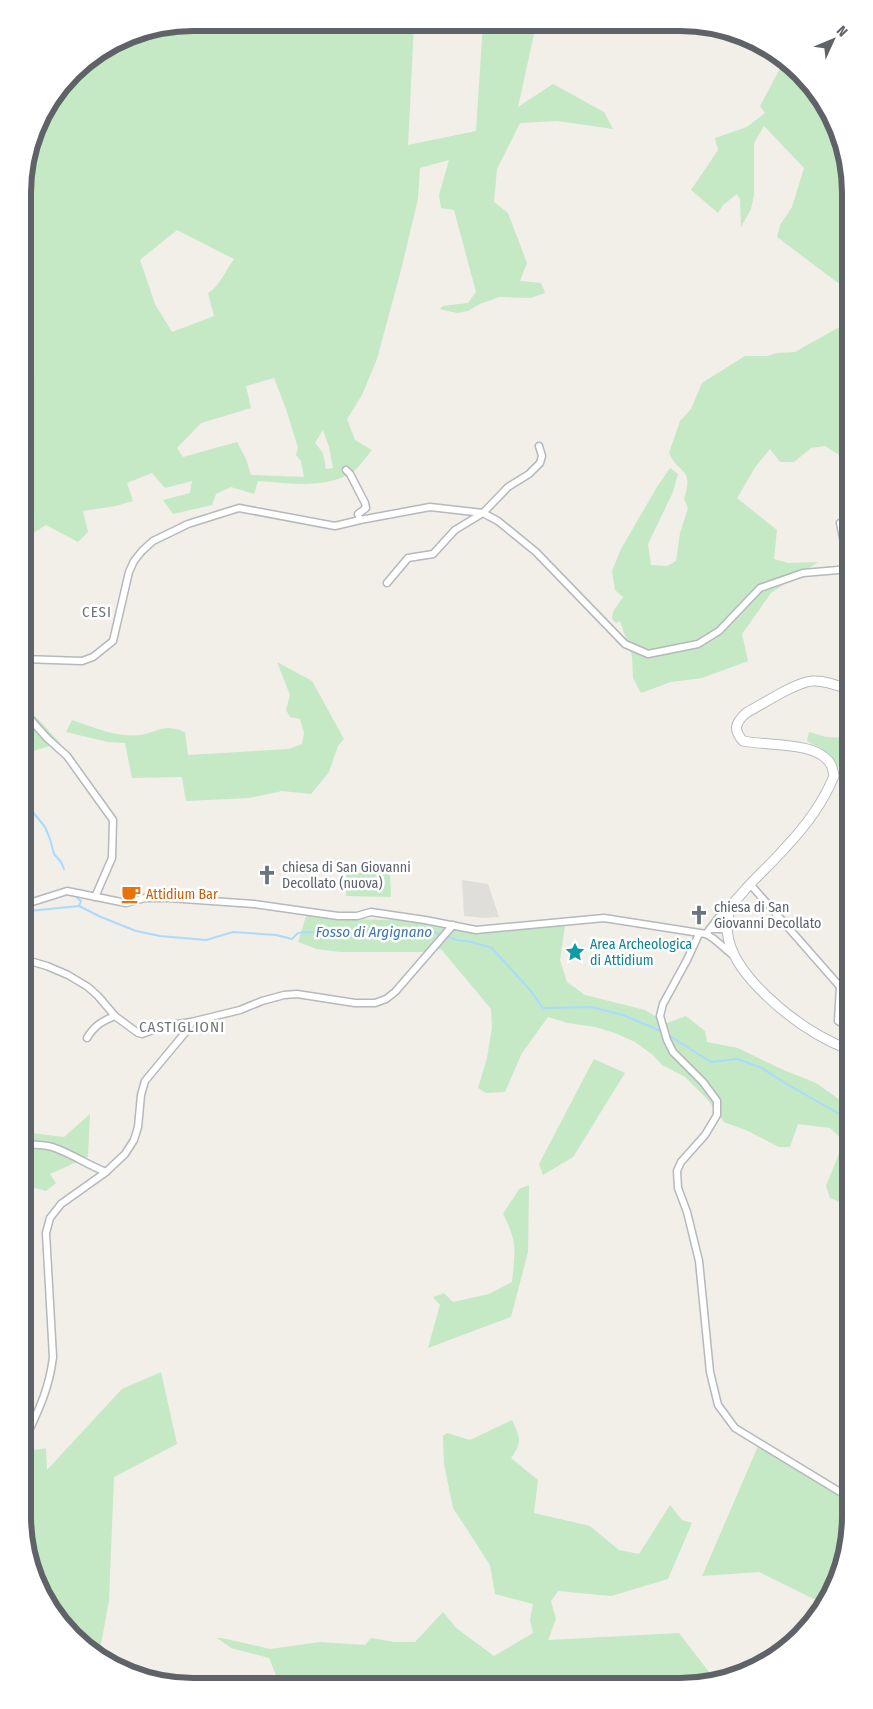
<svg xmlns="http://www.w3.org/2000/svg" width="873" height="1709" viewBox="0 0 873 1709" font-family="'Fira Sans Condensed',sans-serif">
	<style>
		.industrial { fill: #e0deda }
		.green { fill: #c5e8c5; fill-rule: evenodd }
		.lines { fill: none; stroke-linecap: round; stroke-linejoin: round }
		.stream { stroke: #aadaff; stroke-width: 2 }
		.minor-casing { stroke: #b5b8bc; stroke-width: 9 }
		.secondary-casing { stroke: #b6babf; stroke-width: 11 }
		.minor { stroke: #fff; stroke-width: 6 }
		.secondary { stroke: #fff; stroke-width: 9 }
		.labels { text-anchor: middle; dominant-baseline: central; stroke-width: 5; stroke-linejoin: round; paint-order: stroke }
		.worship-label { font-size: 14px; fill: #5b616d; stroke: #fff; text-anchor: start }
		.food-label { font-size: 14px; fill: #c56008; stroke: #fff; text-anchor: start }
		.culture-label { font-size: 14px; fill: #0d838f; stroke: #fff; text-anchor: start }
		.neighbourhood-label { font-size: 15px; letter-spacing: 1px; fill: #70757a; stroke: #fff }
		.water-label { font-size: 15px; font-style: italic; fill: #4174aa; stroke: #fff }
		.rim { fill: none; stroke: #5f6368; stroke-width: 6 }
	</style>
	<rect width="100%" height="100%" fill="#f1efe8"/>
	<polygon class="industrial" points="462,880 488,884 499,917 484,918 464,916"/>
	<g class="green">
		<path d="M 193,23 L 414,24 L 408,145 L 476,131 L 483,24 L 536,25 L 518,107 L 553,84 L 604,112 L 613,129 L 557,121 L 520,123 L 497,169 L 494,202 L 508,213 L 527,263 L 520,281 L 541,283 L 545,293 L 530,298 L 499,297 L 480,304 L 468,311 L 457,313 L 440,309 L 443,306 L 468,303 L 476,292 L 454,210 L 441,208 L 439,195 L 449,160 L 420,168 L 418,199 L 401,270 L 377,359 L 362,395 L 347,419 L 355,440 L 372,450 C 366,457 360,466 354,471 C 327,490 288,483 258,481 L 254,494 L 231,487 L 216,494 L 212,505 L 173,514 L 163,500 L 190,493 L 192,481 L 165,488 L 152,473 L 127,483 L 133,501 L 116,506 L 83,511 L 88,532 L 78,542 L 46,525 L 24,539 L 24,171 L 40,118 L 80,65 L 128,35 ZM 177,230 L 234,259 C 225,271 220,286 208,293 L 214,316 L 172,332 L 155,304 L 140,260 ZM 274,378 L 286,409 L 298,448 L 296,455 L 301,461 L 304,477 L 251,475 L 246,459 L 237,442 L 183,457 L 177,448 L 201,423 L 251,408 L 246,386 ZM 323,430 L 329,447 L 333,468 L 326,469 L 323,453 L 315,443 Z"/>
		<polygon points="784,61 793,65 842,139 850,193 850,292 777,237 780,225 792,207 804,168 764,126 754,143 754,195 751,209 741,227 740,199 737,194 723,205 718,213 691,190 718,150 715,138 747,127 765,113 760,106"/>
		<path d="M 850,321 L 850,454 L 841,456 L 825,446 L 811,448 L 794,462 L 780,462 L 770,449 L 756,466 L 737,498 L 777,530 L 774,559 L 788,563 L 818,562 L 771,593 L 742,634 L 748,661 L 702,678 L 671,682 L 641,693 L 633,678 L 632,656 L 620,621 L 616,623 L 612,619 L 613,612 L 623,597 L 615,590 L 612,571 L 621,549 L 657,487 L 670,468 L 678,474 L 673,492 L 648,544 L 651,565 L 667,566 L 676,561 L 680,533 L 688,508 L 684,499 C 694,467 680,476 669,453 L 680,421 L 691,409 L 702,383 L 745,356 L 767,356 L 777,353 L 795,352 Z"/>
		<path d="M 277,662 L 312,681 L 344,739 L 338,746 L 329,772 L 311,794 L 282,791 L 249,798 L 186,801 L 182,777 L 132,778 L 125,743 L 108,742 L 66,732 L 72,720 C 93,727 117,738 140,735 C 161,732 161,723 185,732 L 188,755 L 289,749 L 302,744 L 304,733 L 300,719 L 290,717 L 286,710 L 290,695 Z"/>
		<polygon points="23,703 60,743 23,754"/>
		<path d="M 809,732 L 826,737 L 850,738 L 850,775 L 842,774 C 833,753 825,751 807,741 Z"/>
		<polygon points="346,873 390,873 391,897 346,896"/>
		<polygon points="306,916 334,919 400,920 478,927 566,919 560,960 567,982 585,995 645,1010 667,1023 686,1016 705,1031 707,1042 738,1048 779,1068 816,1083 850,1107 850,1197 840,1202 830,1198 826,1186 844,1141 830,1128 798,1124 790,1147 779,1147 748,1131 724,1122 708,1100 685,1077 662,1065 653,1055 635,1042 615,1033 595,1027 568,1023 548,1017 522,1053 505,1092 486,1093 478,1088 487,1058 492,1027 491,1009 441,949 427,952 340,952 317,949 298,942"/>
		<polygon points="594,1059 625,1073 573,1157 543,1175 539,1164"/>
		<polygon points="90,1114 88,1157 50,1174 56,1183 46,1191 35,1188 23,1187 23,1132 64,1137"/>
		<path d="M 529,1185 L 528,1252 L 511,1317 L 428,1348 L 440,1305 L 433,1297 L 444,1293 L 453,1302 L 489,1294 L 512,1282 C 515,1252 518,1242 503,1214 L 519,1189 Z"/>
		<polygon points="161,1372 177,1444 114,1477 109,1600 99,1656 81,1644 31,1570 23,1516 23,1452 46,1448 47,1470 122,1389"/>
		<path d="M 512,1420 C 520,1438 523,1441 511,1458 L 538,1480 L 534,1513 L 590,1526 L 619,1550 L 639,1554 L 670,1505 L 682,1520 L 692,1523 L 668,1579 L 611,1596 L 558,1591 L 551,1601 L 556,1619 L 548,1640 L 679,1633 L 716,1681 L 680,1686 L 280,1685 L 269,1658 L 231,1648 L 217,1638 L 222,1638 L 270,1649 L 320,1642 L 365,1645 L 371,1638 L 394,1642 L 415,1642 L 443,1612 L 456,1628 L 494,1656 L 533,1633 L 530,1620 L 533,1604 L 495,1594 L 490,1565 L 453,1508 L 444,1464 L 443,1436 L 447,1433 L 470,1440 Z"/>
		<polygon points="759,1444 819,1481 850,1504 850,1527 838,1581 824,1604 759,1572 702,1576"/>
	</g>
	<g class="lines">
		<g class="stream">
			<polyline points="23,800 45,827 50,839 54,854 61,862 64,869"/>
			<polyline points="77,898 81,901 79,906"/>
			<polyline points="29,911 79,906 101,917 136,931 160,936 206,940 233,932 276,935 292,939 298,933 305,932 326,933 375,931 409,934 428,930 457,940 472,942 492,948 530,990 543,1008 591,1007 623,1015 661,1031"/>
			<polyline points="668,1035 711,1062 737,1059 762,1068 785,1083 850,1120"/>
		</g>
		<defs>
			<g id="minor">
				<polyline points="346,470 350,474 365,503 366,508 358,514 360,520"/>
				<polyline points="842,522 840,523 847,556 850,555"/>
				<polyline points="387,583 408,558 433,554 455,530 483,513 508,487 529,474 540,463 542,456 539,446"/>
				<polyline points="23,659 82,661 93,657 113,641 129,572 134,561 142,551 153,541 188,524 239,508 335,526 360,520 430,507 483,513 498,521 536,552 625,644 648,654 698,644 719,631 760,588 803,573 850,569"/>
				<polyline points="23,711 47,738 67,756 113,820 112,858 95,897"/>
				<polyline points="750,884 850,998"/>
				<polyline points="23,905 67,891 126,903 145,898 169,898 254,904 338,916 357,916 371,912 425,920 476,930 604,918 706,934 714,939 735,957"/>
				<polyline points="710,929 722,929 728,932"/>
				<polyline points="699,934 687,960 663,1004 660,1016 667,1040 673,1052 703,1082 717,1101 717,1115 705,1135 681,1162 677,1171 678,1188 687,1212 699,1261 710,1372 718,1405 735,1428 850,1498"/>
				<polyline points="706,934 725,909 733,904"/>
				<polyline points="23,959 47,966 68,975 88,987 98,996 115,1016 138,1033 142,1034 164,1026 191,1022 240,1010 262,1001 284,995 297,994 355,1003 375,1003 386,999 395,992 453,925"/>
				<polyline points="840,986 838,1021 847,1026 850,1025"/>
				<path d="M 87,1038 C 94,1026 102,1021 115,1016"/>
				<polyline points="23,1045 25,1043"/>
				<path d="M 23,1144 C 34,1145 45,1144 55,1148 C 72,1154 88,1165 106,1172"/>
				<path d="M 23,1444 C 37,1413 49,1391 53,1357 L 46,1233 L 50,1218 L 61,1204 L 106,1172 L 125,1154 L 134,1140 L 138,1127 L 141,1095 L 145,1081 L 189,1028 L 191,1022"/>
			</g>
			<path id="secondary" d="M 850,1050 C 813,1036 781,1012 754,983 C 735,962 718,933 733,904 C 735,900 740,896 743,892 C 756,877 771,864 785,848 C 805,827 823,803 834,776 C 833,773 833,768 831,765 C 819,741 766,746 743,741 C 733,730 735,723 746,713 C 763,704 794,683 812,681 C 825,680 839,686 850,690"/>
		</defs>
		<use href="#minor" class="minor-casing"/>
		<use href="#secondary" class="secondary-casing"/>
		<use href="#minor" class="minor"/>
		<use href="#secondary" class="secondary"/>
	</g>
	<defs>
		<symbol id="church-bare" viewBox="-9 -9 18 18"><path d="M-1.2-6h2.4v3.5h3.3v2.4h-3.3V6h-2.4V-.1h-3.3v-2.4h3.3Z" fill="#6b7280" stroke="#fff" stroke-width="2.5" paint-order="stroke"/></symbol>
		<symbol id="cafe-bare" viewBox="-9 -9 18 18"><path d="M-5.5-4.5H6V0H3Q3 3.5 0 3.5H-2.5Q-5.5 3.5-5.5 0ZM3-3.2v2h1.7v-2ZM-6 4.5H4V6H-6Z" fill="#e8710a" stroke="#fff" stroke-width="2.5" paint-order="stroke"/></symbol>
		<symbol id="sight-bare" viewBox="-9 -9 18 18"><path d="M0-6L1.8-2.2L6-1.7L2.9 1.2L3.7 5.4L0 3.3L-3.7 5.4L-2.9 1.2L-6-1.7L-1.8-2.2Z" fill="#0f9aa8" stroke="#fff" stroke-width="2.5" paint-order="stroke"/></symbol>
	</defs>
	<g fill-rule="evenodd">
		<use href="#church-bare" x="253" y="861" width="28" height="28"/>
		<use href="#cafe-bare" x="117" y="880" width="28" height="28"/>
		<use href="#church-bare" x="685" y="901" width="28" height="28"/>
		<use href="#sight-bare" x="561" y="938" width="28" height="28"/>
	</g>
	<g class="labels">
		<g class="worship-label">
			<text x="282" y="867">chiesa di San Giovanni<tspan x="282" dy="16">Decollato (nuova)</tspan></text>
			<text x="714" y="907">chiesa di San<tspan x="714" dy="16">Giovanni Decollato</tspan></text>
		</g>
		<g class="food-label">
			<text x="146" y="894">Attidium Bar</text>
		</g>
		<g class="culture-label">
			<text x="590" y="944">Area Archeologica<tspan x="590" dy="16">di Attidium</tspan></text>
		</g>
		<g class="neighbourhood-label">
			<text x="97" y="612">CESI</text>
			<text x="182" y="1027">CASTIGLIONI</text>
		</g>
		<g class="water-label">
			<text x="374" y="932">Fosso di Argignano</text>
		</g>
	</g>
	<path d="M0 0H873V1709H0ZM193 31H680A162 162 0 0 1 842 193V1516A162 162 0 0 1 680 1678H193A162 162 0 0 1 31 1516V193A162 162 0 0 1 193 31Z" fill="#fff" fill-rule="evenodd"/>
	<path class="rim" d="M193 31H680A162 162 0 0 1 842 193V1516A162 162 0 0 1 680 1678H193A162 162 0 0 1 31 1516V193A162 162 0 0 1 193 31Z"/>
	<g transform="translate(833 40) rotate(46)" stroke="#ffffff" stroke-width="4" paint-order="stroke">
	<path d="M0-4L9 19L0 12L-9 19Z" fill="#5f6368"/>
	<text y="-8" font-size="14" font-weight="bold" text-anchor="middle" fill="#5f6368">N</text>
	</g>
</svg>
